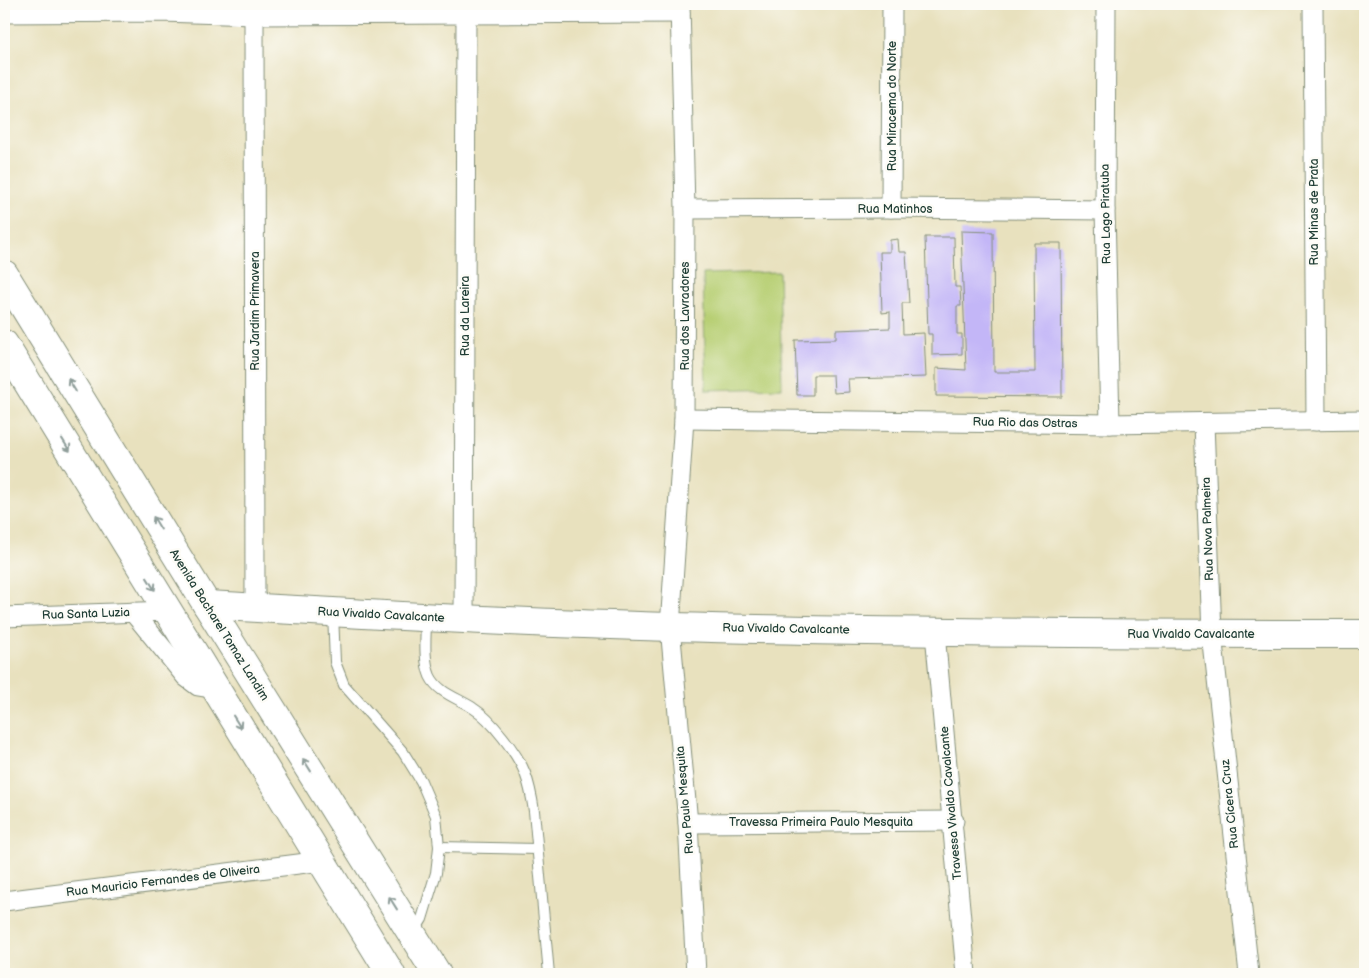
<svg xmlns="http://www.w3.org/2000/svg" width="1369" height="978" viewBox="0 0 1369 978" font-family="'Balsamiq Sans',sans-serif">
	<style>
		.green { fill: #b7cf73; stroke: #6b8654 }
		.building { fill: #c3b6f7 }
		.lines { fill: none; stroke-linecap: round; stroke-linejoin: round }
		.service-casing { stroke: #848f79; stroke-width: 12 }
		.minor-casing { stroke: #848f79; stroke-width: 21 }
		.secondary-casing { stroke: #848f79; stroke-width: 30 }
		.trunk-casing { stroke: #848f79; stroke-width: 30 }
		.service { stroke: #fff; stroke-width: 10 }
		.minor { stroke: #fff; stroke-width: 19 }
		.secondary { stroke: #fff; stroke-width: 28 }
		.trunk { stroke: #fff; stroke-width: 28 }
		.oneway { stroke: #8f9e9a }
		.labels { text-anchor: middle; dominant-baseline: central; stroke-width: 5; stroke-linejoin: round; paint-order: stroke }
		.street-label { font-size: 12px; fill: #1f3d34; stroke: #fdfcf7 }
	</style>
	<rect width="100%" height="100%" fill="#fdfcf7"/>
	<filter id="ink" filterUnits="userSpaceOnUse"><feTurbulence type="fractalNoise" baseFrequency=".02" numOctaves="2"/><feDisplacementMap in="SourceGraphic" scale="10" xChannelSelector="R" yChannelSelector="G"/><feConvolveMatrix kernelMatrix="1 2 1 2 8 2 1 2 1" color-interpolation-filters="sRGB"/></filter>
	<filter id="wash" filterUnits="userSpaceOnUse"><feTurbulence type="fractalNoise" baseFrequency=".0096" numOctaves="4" result="noise"/><feDisplacementMap in="SourceGraphic" scale="20" xChannelSelector="R" yChannelSelector="G"/><feGaussianBlur stdDeviation="1.12" result="paint"/><feColorMatrix in="noise" values="0 0 0 0 0 0 0 0 0 0 0 0 0 0 0 0 0 1.4 0 .05"/><feComposite in="paint" operator="in"/></filter>
	<g filter="url(#wash)">
		<rect width="100%" height="100%" fill="#e8e1be"/>
		<polygon class="green" points="779,272 782,388 706,390 703,274"/>
		<g id="blocks">
			<g class="building">
				<polygon points="961,231 993,232 994,372 1035,372 1034,243 1061,243 1062,397 936,396 936,368 966,370"/>
				<polygon points="925,237 954,237 955,287 960,287 961,306 957,306 957,334 962,334 962,354 932,355 932,334 928,334"/>
				<polygon points="898,239 899,252 906,252 909,303 902,303 903,334 924,333 926,377 848,379 849,392 834,393 833,375 813,375 813,395 797,395 795,340 836,339 836,330 890,328 890,312 882,313 880,252 890,252 890,240"/>
			</g>
		</g>
	</g>
	<g filter="url(#ink)">
		<use href="#blocks" fill-opacity="0" stroke="#848f79" stroke-width="1"/>
		<g class="lines">
			<defs>
				<g id="service">
					<polyline points="333,613 335,662 344,685 403,752 421,781 436,816 439,847 436,873 422,919 414,932"/>
					<path d="M 426,618 C 426,636 423,659 430,676 C 438,693 458,698 473,708 C 491,719 517,753 525,773 C 530,786 532,798 534,811 L 549,974"/>
					<polyline points="439,847 537,849"/>
				</g>
				<g id="minor">
					<polyline points="680,4 685,209 684,419 670,627 688,823 696,974"/>
					<polyline points="1106,4 1105,210 1110,424"/>
					<polyline points="1313,4 1316,421"/>
					<polyline points="4,13 162,12 254,15 680,13"/>
					<polyline points="254,15 255,608"/>
					<polyline points="891,208 892,4"/>
					<polyline points="685,209 891,208 1105,210"/>
					<polyline points="684,419 1110,424 1365,420"/>
					<polyline points="1204,423 1212,634 1249,974"/>
					<polyline points="133,612 186,677 198,686 216,689"/>
					<polyline points="4,617 168,611"/>
					<polyline points="464,620 466,13"/>
					<polyline points="935,633 966,974"/>
					<polyline points="688,823 954,821"/>
					<polyline points="4,901 322,861"/>
				</g>
				<path id="secondary" d="M 207,605 C 362,614 517,623 672,627 C 903,633 1134,634 1365,634"/>
				<g id="trunk">
					<polyline points="4,274 207,605 437,974"/>
					<polyline points="4,344 391,974"/>
				</g>
			</defs>
			<use href="#service" class="service-casing"/>
			<use href="#minor" class="minor-casing"/>
			<use href="#secondary" class="secondary-casing"/>
			<use href="#trunk" class="trunk-casing"/>
			<use href="#service" class="service"/>
			<use href="#minor" class="minor"/>
			<use href="#secondary" class="secondary"/>
			<use href="#trunk" class="trunk"/>
		</g>
		<defs><path id="oneway-shaft" d="M-6 0H5M1.5-3L5.5 0L1.5 3" fill="none" stroke-width="1.6" stroke-linecap="round" stroke-linejoin="round" transform="scale(1.25)"/></defs>
		<g class="oneway">
			<use href="#oneway-shaft" transform="translate(72 385) rotate(-121)"/>
			<use href="#oneway-shaft" transform="translate(66 445) rotate(58)"/>
			<use href="#oneway-shaft" transform="translate(157 523) rotate(-121)"/>
			<use href="#oneway-shaft" transform="translate(151 584) rotate(58)"/>
			<use href="#oneway-shaft" transform="translate(237 722) rotate(58)"/>
			<use href="#oneway-shaft" transform="translate(307 765) rotate(-122)"/>
			<use href="#oneway-shaft" transform="translate(393 903) rotate(-122)"/>
		</g>
	</g>
	<g class="labels">
		<g class="street-label">
			<text transform="translate(892 106) rotate(-90)">Rua Miracema do Norte</text>
			<text x="895" y="209">Rua Matinhos</text>
			<text transform="translate(1314 212) rotate(-90)">Rua Minas de Prata</text>
			<text transform="translate(1106 214) rotate(-91)">Rua Lago Piratuba</text>
			<text transform="translate(255 311) rotate(-90)">Rua Jardim Primavera</text>
			<text transform="translate(465 316) rotate(-90)">Rua da Lareira</text>
			<text transform="translate(685 316) rotate(-90)">Rua dos Lavradores</text>
			<text transform="translate(1025 423) rotate(1)">Rua Rio das Ostras</text>
			<text transform="translate(1208 529) rotate(-92)">Rua Nova Palmeira</text>
			<text transform="translate(86 614) rotate(-2)">Rua Santa Luzia</text>
			<text transform="translate(381 615) rotate(3)">Rua Vivaldo Cavalcante</text>
			<text transform="translate(219 625) rotate(58)">Avenida Bacharel Tomaz Landim</text>
			<text transform="translate(786 629) rotate(1)">Rua Vivaldo Cavalcante</text>
			<text x="1191" y="634">Rua Vivaldo Cavalcante</text>
			<text transform="translate(685 800) rotate(-95)">Rua Paulo Mesquita</text>
			<text transform="translate(951 803) rotate(-95)">Travessa Vivaldo Cavalcante</text>
			<text transform="translate(1230 804) rotate(-96)">Rua Cícera Cruz</text>
			<text x="821" y="822">Travessa Primeira Paulo Mesquita</text>
			<text transform="translate(163 881) rotate(-7)">Rua Mauricio Fernandes de Oliveira</text>
		</g>
	</g>
	<rect width="1369" height="978" fill="none" stroke="#fdfcf7" stroke-width="20"/>
</svg>
